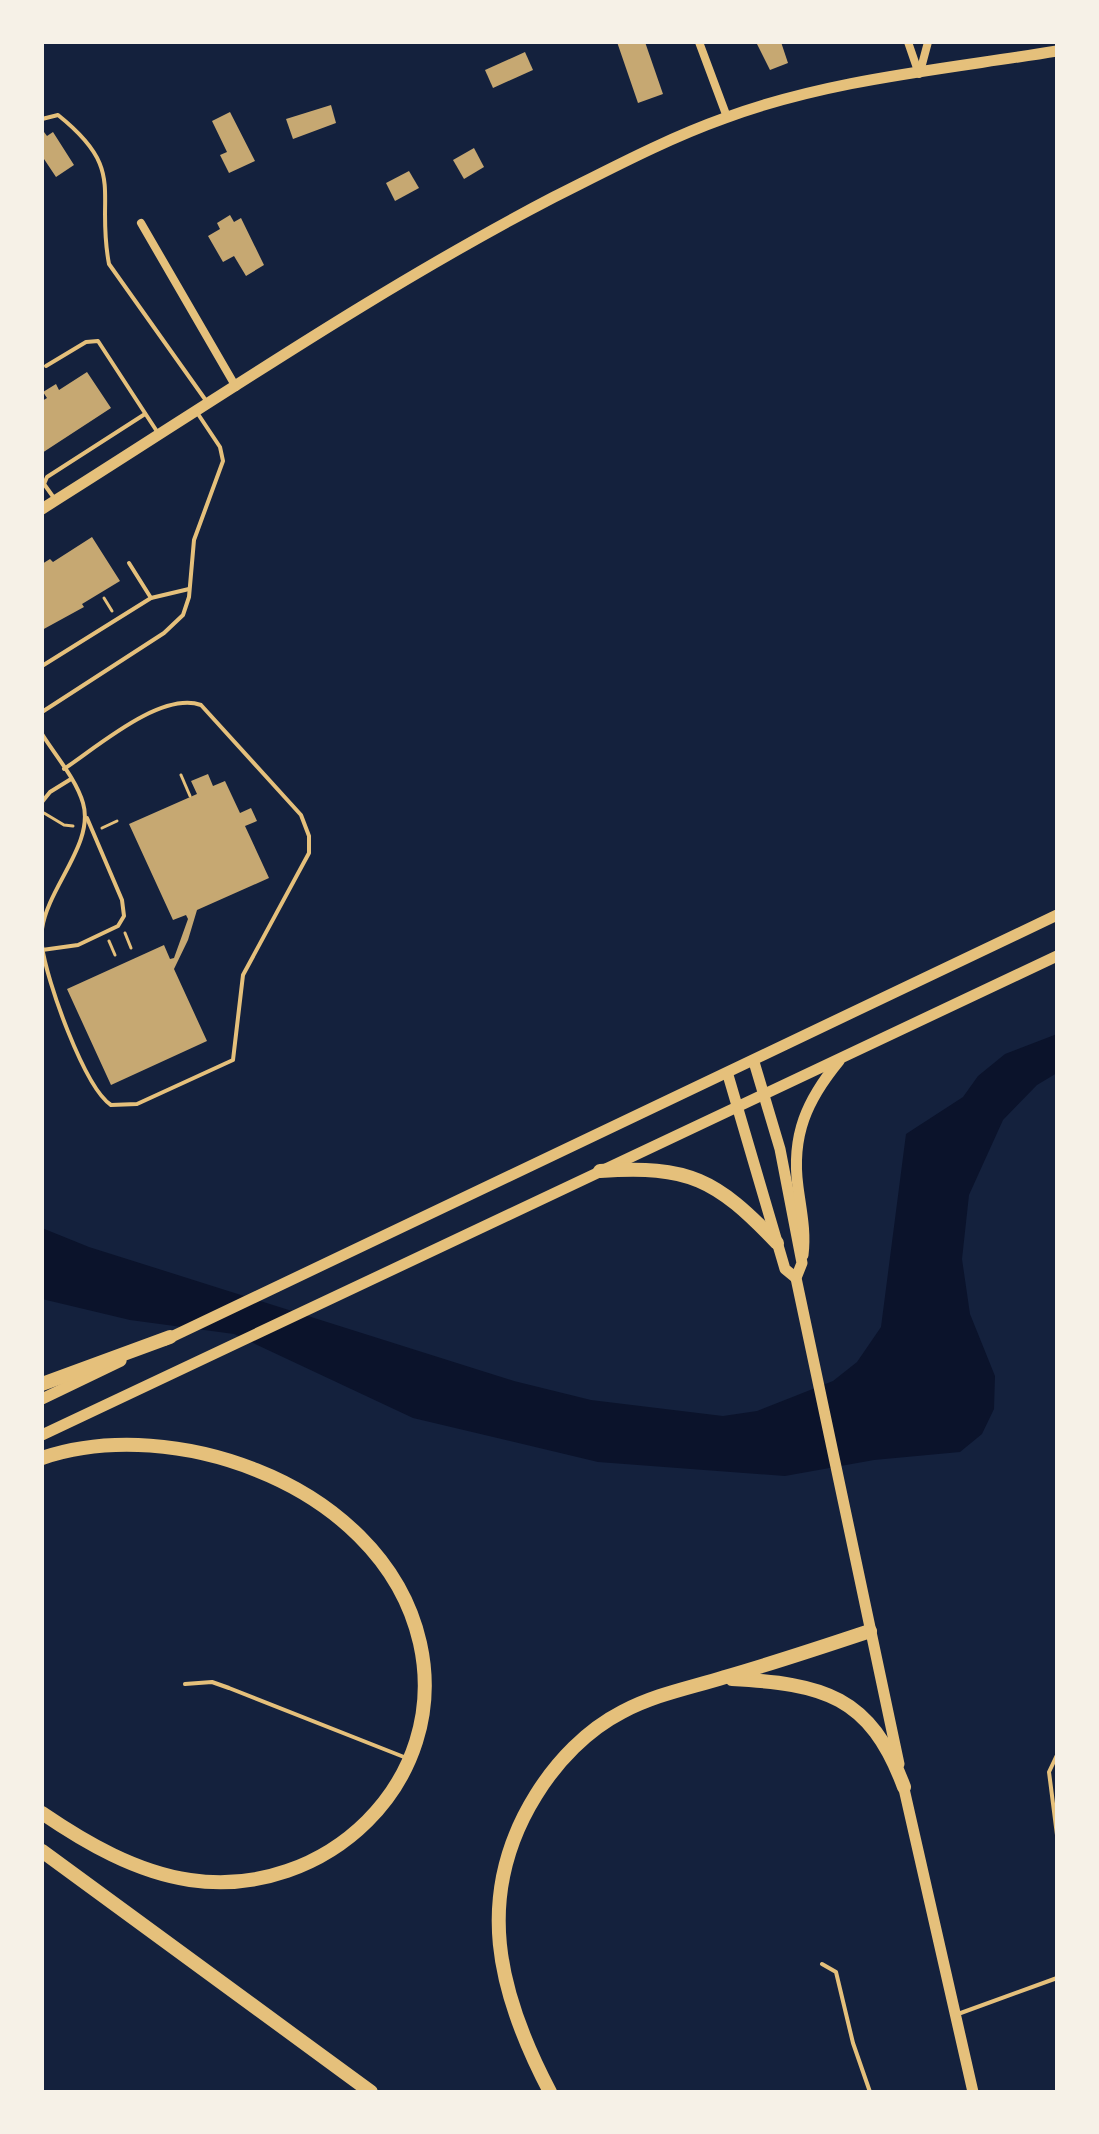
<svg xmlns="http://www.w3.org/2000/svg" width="1099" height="2134" viewBox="0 0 1099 2134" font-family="'Source Serif 4',serif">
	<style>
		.water { fill: #0b132b }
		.building { fill: #c6a872 }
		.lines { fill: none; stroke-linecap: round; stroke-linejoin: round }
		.path { stroke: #e5c07b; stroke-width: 3 }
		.service { stroke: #e5c07b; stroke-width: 4 }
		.minor { stroke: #e5c07b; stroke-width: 8 }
		.secondary { stroke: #e5c07b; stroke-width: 11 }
		.motorway { stroke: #e5c07b; stroke-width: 14 }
	</style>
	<rect width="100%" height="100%" fill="#14213d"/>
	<polygon class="water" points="1057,1034 1057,1073 1037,1085 1003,1120 969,1195 962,1259 970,1314 995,1376 994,1409 982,1434 960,1452 874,1460 785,1476 598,1462 413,1418 234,1334 130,1320 42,1299 42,1228 89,1247 514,1381 591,1400 723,1416 757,1411 833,1381 857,1362 881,1327 906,1134 963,1097 978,1076 1005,1054"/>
	<g class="building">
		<polygon points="617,42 645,42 663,94 638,103"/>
		<polygon points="756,42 781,42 788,63 770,70"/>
		<polygon points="525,52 533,70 493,88 485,70"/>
		<polygon points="331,105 336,123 293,139 286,119"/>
		<polygon points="230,112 255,161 229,173 220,155 227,152 212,121"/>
		<polygon points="44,132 47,136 53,132 74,165 56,177 42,156"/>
		<polygon points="474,148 484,167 464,179 453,160"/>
		<polygon points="409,171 419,188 395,201 386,183"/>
		<polygon points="230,215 234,222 241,218 264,265 246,276 234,256 223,262 208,236 220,229 217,223"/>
		<polygon points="87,372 111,408 42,453 42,401 47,398 43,392 56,384 59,390"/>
		<polygon points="92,537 120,581 82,604 84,607 42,630 42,564 50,559 53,562"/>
		<polygon points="208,774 213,786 225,781 240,813 251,808 257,821 245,826 269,878 197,910 188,940 174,969 207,1041 111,1085 67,989 164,945 170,959 174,958 188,919 186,915 173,920 129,824 197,794 191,781"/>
	</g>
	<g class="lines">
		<g class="path">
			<polyline points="104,598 112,611"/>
			<polyline points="181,775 190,796"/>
			<polyline points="44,813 64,825 73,826"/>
			<polyline points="102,828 117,821"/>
			<polyline points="125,933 131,948"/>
			<polyline points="109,941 115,955"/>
		</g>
		<g class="service">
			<path d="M 42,119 L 58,115 C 128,171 95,191 109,264 L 207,402"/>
			<polyline points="46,366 86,342 98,341 158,433"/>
			<polyline points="54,498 44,484 47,477 145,414"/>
			<polyline points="129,563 151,598"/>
			<polyline points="42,666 151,598 189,589"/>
			<polyline points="42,712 164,633 183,615 189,597 194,540 223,461 220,447 198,414"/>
			<path d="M 42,734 C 55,755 76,779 83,803 C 95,843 48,887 42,929"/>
			<polyline points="42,802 50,792 71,779"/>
			<path d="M 42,946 C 46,979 84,1087 111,1105 L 137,1104 L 233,1060 L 243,975 L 309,853 L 309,836 L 301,815 L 201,705 C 161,691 97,747 64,769"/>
			<polyline points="42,950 78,945 118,926 124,916 122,900 87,818"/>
			<polyline points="185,1684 212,1682 229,1688 404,1757"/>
			<polyline points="1057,1755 1049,1772 1057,1835"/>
			<polyline points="822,1964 836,1972 853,2043 870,2092"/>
			<polyline points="958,2014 1057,1978"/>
		</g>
		<g class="minor">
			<polyline points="699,42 727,117"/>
			<polyline points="908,42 919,74"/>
			<polyline points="920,72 928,42"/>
			<polyline points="141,223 236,387"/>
		</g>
		<g class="secondary">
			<path d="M 42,509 C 211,403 377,289 554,197 C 610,169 666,139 725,118 C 830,79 947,69 1057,51"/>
			<polyline points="754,1062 780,1149 802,1263 796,1278 899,1764"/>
			<polyline points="728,1075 785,1269 796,1278"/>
			<path d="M 803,1255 C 806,1231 801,1210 798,1187 C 791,1135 807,1100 839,1061"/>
			<polyline points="165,1340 1057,915"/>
			<polyline points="42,1399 121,1361"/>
			<polyline points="42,1435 1057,956"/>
			<polyline points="902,1780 973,2092"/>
		</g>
		<g class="motorway">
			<path d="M 600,1171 C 689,1165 716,1179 777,1243"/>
			<polyline points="42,1384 170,1337"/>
			<path d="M 42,1458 C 110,1435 191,1444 256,1470 C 332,1500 401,1559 420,1643 C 451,1782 325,1900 190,1880 C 136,1872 86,1843 42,1813"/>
			<path d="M 732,1679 C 823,1684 870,1695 904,1787"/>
			<polyline points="42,1851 371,2092"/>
			<path d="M 550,2092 C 498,1993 473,1896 536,1795 C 557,1761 587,1730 622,1712 C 656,1694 690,1688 725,1677 C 774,1663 822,1647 870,1631"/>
		</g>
	</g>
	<rect width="1099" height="2134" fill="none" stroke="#f6f1e7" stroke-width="88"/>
</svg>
